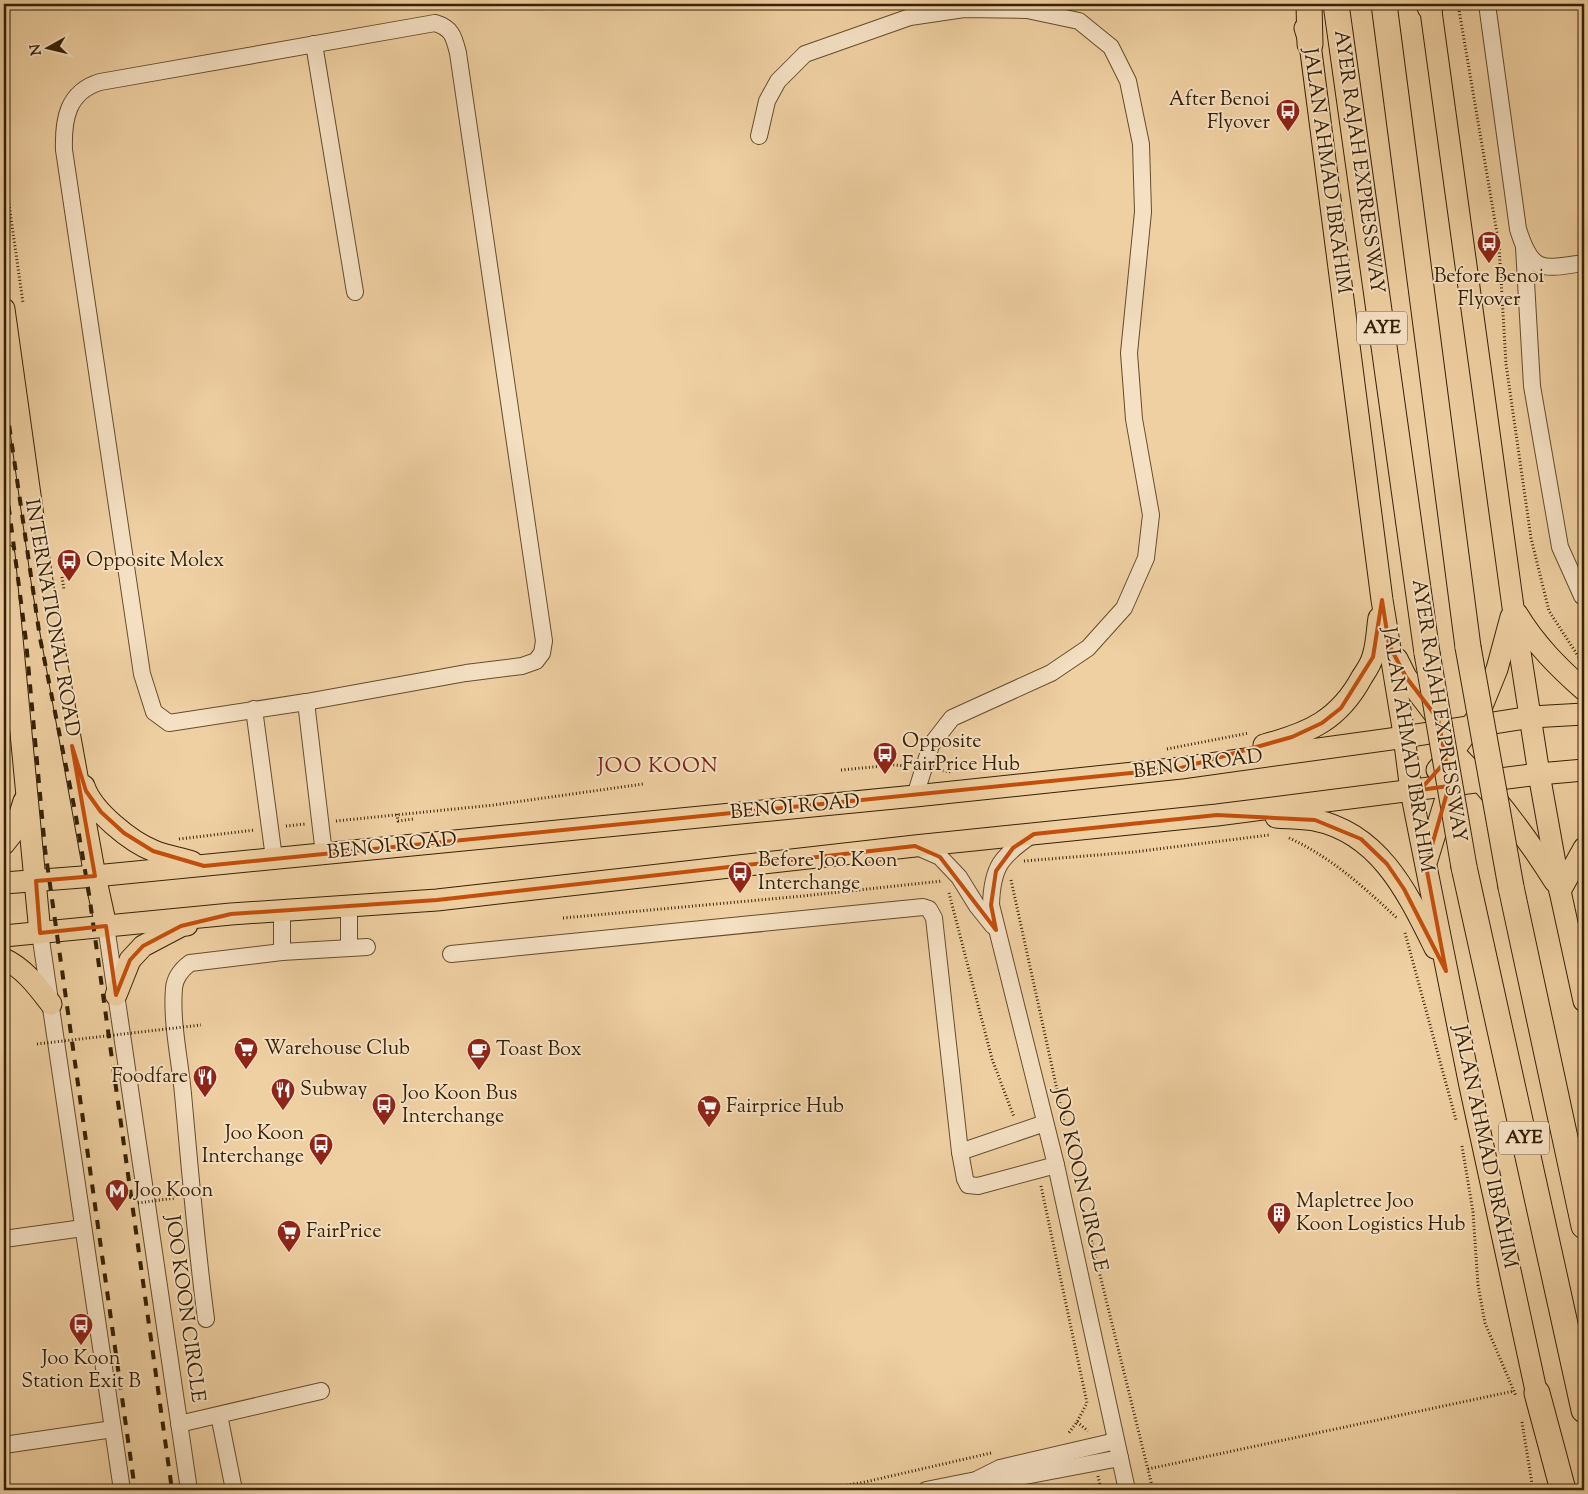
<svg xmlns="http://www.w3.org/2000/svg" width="1588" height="1494" viewBox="0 0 1588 1494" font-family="'Sorts Mill Goudy',serif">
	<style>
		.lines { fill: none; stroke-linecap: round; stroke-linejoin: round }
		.minor-casing { stroke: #644d2c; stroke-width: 18 }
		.major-casing { stroke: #352105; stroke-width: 23 }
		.highway-casing { stroke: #352105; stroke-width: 27 }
		.path { stroke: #352105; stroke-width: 3; stroke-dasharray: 1 2.5; stroke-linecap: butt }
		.minor { stroke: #f5e0c3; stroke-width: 16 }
		.major { stroke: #efd0a2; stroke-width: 21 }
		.highway { stroke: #efd0a2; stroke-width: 25 }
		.rail { stroke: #352105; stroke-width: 4; stroke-dasharray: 9 9; stroke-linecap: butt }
		.highway-bridge-casing { stroke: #352105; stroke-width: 27; stroke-linecap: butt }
		.path-bridge { stroke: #352105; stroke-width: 3; stroke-dasharray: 1 2.5; stroke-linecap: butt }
		.highway-bridge { stroke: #efd0a2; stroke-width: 25 }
		.marked { fill: none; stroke: #c44e0b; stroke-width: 4; stroke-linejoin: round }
		.labels { text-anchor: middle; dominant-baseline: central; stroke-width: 4; stroke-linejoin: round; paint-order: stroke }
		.shield { fill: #f5e0c3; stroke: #6f5a3e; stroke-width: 1 }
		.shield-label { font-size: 19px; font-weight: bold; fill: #352105 }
		.poi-label { font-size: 20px; fill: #352105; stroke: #f5e0c3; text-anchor: start }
		.street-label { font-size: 20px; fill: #352105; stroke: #f5e0c3 }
		.neighbourhood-label { font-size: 21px; letter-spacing: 1px; fill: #7a1f14; stroke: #f5e0c3 }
	</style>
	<rect width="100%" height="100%" fill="#efd0a2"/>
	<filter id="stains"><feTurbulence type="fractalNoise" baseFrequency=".004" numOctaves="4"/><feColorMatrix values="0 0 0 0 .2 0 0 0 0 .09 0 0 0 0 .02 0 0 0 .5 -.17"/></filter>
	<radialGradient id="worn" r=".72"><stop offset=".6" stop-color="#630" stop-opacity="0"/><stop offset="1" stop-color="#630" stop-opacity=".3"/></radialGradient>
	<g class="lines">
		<defs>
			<g id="minor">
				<path d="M 1487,4 L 1518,229 C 1532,274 1542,269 1584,263"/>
				<path d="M 435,23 C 452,28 454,37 458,53 L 544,641 L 542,653 L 536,661 L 522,666 L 466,673 L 306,702 L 169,723 L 154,712 L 142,674 L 64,150 C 63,120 67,92 100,82 Z"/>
				<polyline points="314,44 355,292"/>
				<polyline points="759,136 767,101 778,81 805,54 910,17 964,9 1027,10 1079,21 1111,47 1128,81 1141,144 1143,212 1129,353 1134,419 1151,515 1146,558 1124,608 1088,648 1051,673 952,718 931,745 915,796"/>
				<polyline points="1524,247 1532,386 1560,547 1582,596 1584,596"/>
				<polyline points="306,702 324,854"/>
				<polyline points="254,709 274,858"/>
				<path d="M 1032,835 C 1001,856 992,867 991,905 L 1056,1165 L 1127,1490"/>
				<polyline points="915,846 940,857 959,877 977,906 993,926"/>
				<polyline points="349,905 349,948"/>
				<polyline points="282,911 282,952"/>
				<polyline points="106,926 189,1490"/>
				<polyline points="40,933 122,1490"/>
				<polyline points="451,954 923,907 929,909 934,918 960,1152 965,1179 968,1185 978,1186 1056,1165"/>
				<polyline points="960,1152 1045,1123"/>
				<polyline points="4,1239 83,1228"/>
				<path d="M 206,1319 C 196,1245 190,1169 183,1094 C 180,1060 171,1022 174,988 C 175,978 182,969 190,963 L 282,952 L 367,947"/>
				<polyline points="219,1415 234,1490"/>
				<polyline points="179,1424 321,1391"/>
				<polyline points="4,1445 113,1429"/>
				<polyline points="978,1479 1000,1468 1116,1441"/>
				<polyline points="926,1490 976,1480 1003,1480 1120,1458"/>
			</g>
			<g id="major">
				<polyline points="1430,4 1513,607 1539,774 1560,891 1584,1001"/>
				<polyline points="1305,28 1310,44 1382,600 1403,728 1411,791 1470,1086 1540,1409"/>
				<polyline points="4,309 43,588 95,876 106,926"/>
				<polyline points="4,554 40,933"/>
				<path d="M 1517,614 C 1535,644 1558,667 1584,690"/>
				<polyline points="1397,659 1406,677 1439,720"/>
				<path d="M 1443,742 C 1487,784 1523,831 1555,882"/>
				<path d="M 1264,745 C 1309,733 1339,720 1362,677 C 1366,671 1371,664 1373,656 C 1377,644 1377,630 1379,618"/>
				<polyline points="1437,770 1453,752 1478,716 1497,669 1511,617"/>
				<path d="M 84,786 C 92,811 131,842 154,851 C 166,856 180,858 192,862"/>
				<path d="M 1276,817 C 1288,818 1302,818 1314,820 C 1380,833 1408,894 1435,948"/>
				<polyline points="4,844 15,830 24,801"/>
				<polyline points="1427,860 1450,785"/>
				<polyline points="4,883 95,876 915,796 1181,768 1391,739 1531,717 1584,714"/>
				<polyline points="1560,891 1584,848"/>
				<polyline points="4,936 231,914 437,900 915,846 1217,815 1539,774 1584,770"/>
				<path d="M 4,959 C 24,968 38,987 51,1004"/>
				<polyline points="116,995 130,960 143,946 181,926 187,925"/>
			</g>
			<g id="highway">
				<polyline points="1309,4 1310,44"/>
				<polyline points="1336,4 1427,653"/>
				<polyline points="1384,4 1468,647"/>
				<polyline points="1429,4 1430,7"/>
				<polyline points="1464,867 1584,1410"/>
				<polyline points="1511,887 1584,1226"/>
				<polyline points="1537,1393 1563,1490"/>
			</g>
		</defs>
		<use href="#minor" class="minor-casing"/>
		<use href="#major" class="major-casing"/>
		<use href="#highway" class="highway-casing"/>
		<g class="path">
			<polyline points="1458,4 1499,245 1506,364 1531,538 1549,611 1580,659"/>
			<polyline points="4,169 23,303"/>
			<polyline points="62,577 64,590"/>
			<polyline points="1167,749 1249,733"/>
			<polyline points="841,770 894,765 908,766"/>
			<polyline points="939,770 952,772"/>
			<polyline points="397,814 398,821 413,819"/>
			<polyline points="336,821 494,805 643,784"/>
			<polyline points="286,826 305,824"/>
			<path d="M 1289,838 C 1331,857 1365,888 1398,919"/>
			<polyline points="179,839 255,830"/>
			<polyline points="1024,861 1134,852 1269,835"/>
			<polyline points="1011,880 1065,1126"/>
			<polyline points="949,893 992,1059 1014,1117"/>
			<polyline points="563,918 803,896 942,881"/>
			<polyline points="1405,933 1456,1120"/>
			<polyline points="1462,1146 1473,1212 1478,1285 1485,1323 1516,1396"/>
			<polyline points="1041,1186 1087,1403 1077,1422 1068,1434"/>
			<polyline points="1084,1210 1153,1490"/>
			<polyline points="1077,1422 1088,1431"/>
			<polyline points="1522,1422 1533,1490"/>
			<polyline points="1148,1469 1514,1391"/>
			<polyline points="1098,1476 1101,1490"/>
			<polyline points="1058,1487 1070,1490"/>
			<polyline points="819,1490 865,1482 991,1453"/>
		</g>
		<use href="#minor" class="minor"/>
		<use href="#major" class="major"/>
		<use href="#highway" class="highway"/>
		<g class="rail">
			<polyline points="4,390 40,638 75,811 89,894 172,1490"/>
			<polyline points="4,470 26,641 45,849 135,1490"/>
		</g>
		<defs>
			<g id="highway-bridge">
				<polyline points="1468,647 1511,887"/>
				<polyline points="1427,653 1464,867"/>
			</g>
		</defs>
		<use href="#highway-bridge" class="highway-bridge-casing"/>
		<g class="path-bridge">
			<polyline points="37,1044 201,1025"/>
			<polyline points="138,1203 175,1198 173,1183"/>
		</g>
		<use href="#highway-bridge" class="highway-bridge"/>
	</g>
	<path class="marked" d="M 1382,600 L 1389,645 L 1406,677 L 1438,719 L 1446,761 L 1420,790 L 1449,786 L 1426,866 L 1446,971 L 1404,889 L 1387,864 L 1361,839 L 1315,820 L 1217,815 L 1034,834 L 1013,848 L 996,871 L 991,905 L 996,930 L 940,857 L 915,846 L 437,900 L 231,914 L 181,926 L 143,946 L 130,960 L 116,995 L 106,926 L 40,933 L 36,881 L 95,876 L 72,746 L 86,791 L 101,812 L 124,833 L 153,851 L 204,866 L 1181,768 L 1292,737 L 1322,723 L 1341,708 L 1373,657 Z"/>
	<defs>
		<symbol id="bus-pin" viewBox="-11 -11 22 30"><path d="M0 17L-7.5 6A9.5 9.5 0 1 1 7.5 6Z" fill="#8f2418" stroke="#f5e0c3"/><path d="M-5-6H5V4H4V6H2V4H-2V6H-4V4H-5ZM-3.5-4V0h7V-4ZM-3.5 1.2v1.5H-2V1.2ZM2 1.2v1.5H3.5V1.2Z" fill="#fff"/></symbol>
		<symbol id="supermarket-pin" viewBox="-11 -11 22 30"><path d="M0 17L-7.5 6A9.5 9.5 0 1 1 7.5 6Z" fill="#8f2418" stroke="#f5e0c3"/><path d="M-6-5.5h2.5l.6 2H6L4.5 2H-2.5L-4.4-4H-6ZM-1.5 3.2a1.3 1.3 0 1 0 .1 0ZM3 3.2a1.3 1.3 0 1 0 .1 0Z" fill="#fff"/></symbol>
		<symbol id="cafe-pin" viewBox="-11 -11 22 30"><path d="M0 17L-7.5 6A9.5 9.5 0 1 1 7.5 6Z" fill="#8f2418" stroke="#f5e0c3"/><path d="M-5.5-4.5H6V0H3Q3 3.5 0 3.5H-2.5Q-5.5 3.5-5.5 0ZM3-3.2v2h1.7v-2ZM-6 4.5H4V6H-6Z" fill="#fff"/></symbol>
		<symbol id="restaurant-pin" viewBox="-11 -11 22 30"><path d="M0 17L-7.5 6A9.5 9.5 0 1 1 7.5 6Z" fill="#8f2418" stroke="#f5e0c3"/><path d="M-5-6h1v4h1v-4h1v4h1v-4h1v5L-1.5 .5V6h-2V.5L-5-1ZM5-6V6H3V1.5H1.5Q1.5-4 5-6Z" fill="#fff"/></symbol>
		<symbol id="metro-pin" viewBox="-11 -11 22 30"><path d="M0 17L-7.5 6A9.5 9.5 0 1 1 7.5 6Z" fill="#8f2418" stroke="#f5e0c3"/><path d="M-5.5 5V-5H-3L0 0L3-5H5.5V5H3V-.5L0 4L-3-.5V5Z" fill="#fff"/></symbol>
		<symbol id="building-pin" viewBox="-11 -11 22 30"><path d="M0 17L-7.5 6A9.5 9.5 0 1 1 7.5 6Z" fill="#8f2418" stroke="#f5e0c3"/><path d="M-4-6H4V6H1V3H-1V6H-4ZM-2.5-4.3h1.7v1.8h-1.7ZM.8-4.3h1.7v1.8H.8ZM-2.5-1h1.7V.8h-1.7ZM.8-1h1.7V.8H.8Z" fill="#fff"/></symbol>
	</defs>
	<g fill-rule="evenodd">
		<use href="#bus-pin" x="1274" y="97" width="28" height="38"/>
		<use href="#bus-pin" x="1475" y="229" width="28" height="38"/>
		<use href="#bus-pin" x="55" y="547" width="28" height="38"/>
		<use href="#bus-pin" x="871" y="740" width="28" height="38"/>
		<use href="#bus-pin" x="726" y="859" width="28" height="38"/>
		<use href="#supermarket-pin" x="232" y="1035" width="28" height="38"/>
		<use href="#cafe-pin" x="465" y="1036" width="28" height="38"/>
		<use href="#restaurant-pin" x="191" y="1063" width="28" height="38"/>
		<use href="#restaurant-pin" x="269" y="1076" width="28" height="38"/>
		<use href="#bus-pin" x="370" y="1091" width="28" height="38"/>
		<use href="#supermarket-pin" x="695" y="1093" width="28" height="38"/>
		<use href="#bus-pin" x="307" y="1131" width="28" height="38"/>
		<use href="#metro-pin" x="103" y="1177" width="28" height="38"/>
		<use href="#building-pin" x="1265" y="1200" width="28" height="38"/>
		<use href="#supermarket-pin" x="275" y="1218" width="28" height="38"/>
		<use href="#bus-pin" x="67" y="1311" width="28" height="38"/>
	</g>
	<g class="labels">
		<g class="shield">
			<rect x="1357" y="311.5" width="50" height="33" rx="4"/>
			<rect x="1499" y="1121.5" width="50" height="33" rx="4"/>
		</g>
		<g class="shield-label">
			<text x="1382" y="328">AYE</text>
			<text x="1524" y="1138">AYE</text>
		</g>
		<g class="poi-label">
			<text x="1270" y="100" text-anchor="end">After Benoi<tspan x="1270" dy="23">Flyover</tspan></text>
			<text x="1489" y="277" text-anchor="middle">Before Benoi<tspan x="1489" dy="23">Flyover</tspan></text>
			<text x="86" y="561">Opposite Molex</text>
			<text x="902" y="742">Opposite<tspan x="902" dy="23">FairPrice Hub</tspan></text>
			<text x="758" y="861">Before Joo Koon<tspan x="758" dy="23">Interchange</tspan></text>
			<text x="264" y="1049">Warehouse Club</text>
			<text x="496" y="1050">Toast Box</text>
			<text x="188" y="1077" text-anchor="end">Foodfare</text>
			<text x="300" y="1090">Subway</text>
			<text x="402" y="1094">Joo Koon Bus<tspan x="402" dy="23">Interchange</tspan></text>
			<text x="726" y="1107">Fairprice Hub</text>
			<text x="304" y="1134" text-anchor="end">Joo Koon<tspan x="304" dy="23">Interchange</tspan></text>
			<text x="134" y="1191">Joo Koon</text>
			<text x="1296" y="1202">Mapletree Joo<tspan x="1296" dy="23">Koon Logistics Hub</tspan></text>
			<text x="306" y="1232">FairPrice</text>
			<text x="81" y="1359" text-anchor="middle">Joo Koon<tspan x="81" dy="23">Station Exit B</tspan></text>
		</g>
		<g class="street-label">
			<text transform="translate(1358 162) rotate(82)">AYER RAJAH EXPRESSWAY</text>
			<text transform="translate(1326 171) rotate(82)">JALAN AHMAD IBRAHIM</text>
			<text transform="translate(51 618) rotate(80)">INTERNATIONAL ROAD</text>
			<text transform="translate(1438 711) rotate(81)">AYER RAJAH EXPRESSWAY</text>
			<text transform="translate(1407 750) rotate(81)">JALAN AHMAD IBRAHIM</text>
			<text transform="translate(1198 765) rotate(-7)">BENOI ROAD</text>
			<text transform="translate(795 808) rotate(-5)">BENOI ROAD</text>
			<text transform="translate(392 847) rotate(-6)">BENOI ROAD</text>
			<text transform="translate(1484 1147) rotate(78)">JALAN AHMAD IBRAHIM</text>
			<text transform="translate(1079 1180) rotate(77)">JOO KOON CIRCLE</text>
			<text transform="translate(184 1309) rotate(82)">JOO KOON CIRCLE</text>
		</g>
		<g class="neighbourhood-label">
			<text x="658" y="767">JOO KOON</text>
		</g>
	</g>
	<rect width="1588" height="1494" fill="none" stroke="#efd0a2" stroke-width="20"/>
	<rect x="5" y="5" width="1578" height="1484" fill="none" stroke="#352105" stroke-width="2.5"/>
	<rect x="10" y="10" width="1568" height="1474" fill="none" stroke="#352105"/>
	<g transform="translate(48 48) rotate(262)" stroke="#f5e0c3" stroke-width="4" paint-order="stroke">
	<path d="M0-4L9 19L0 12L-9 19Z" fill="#352105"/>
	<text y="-8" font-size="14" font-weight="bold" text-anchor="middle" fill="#352105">N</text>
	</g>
	<rect width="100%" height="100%" filter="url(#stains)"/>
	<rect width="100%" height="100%" fill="url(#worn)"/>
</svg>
